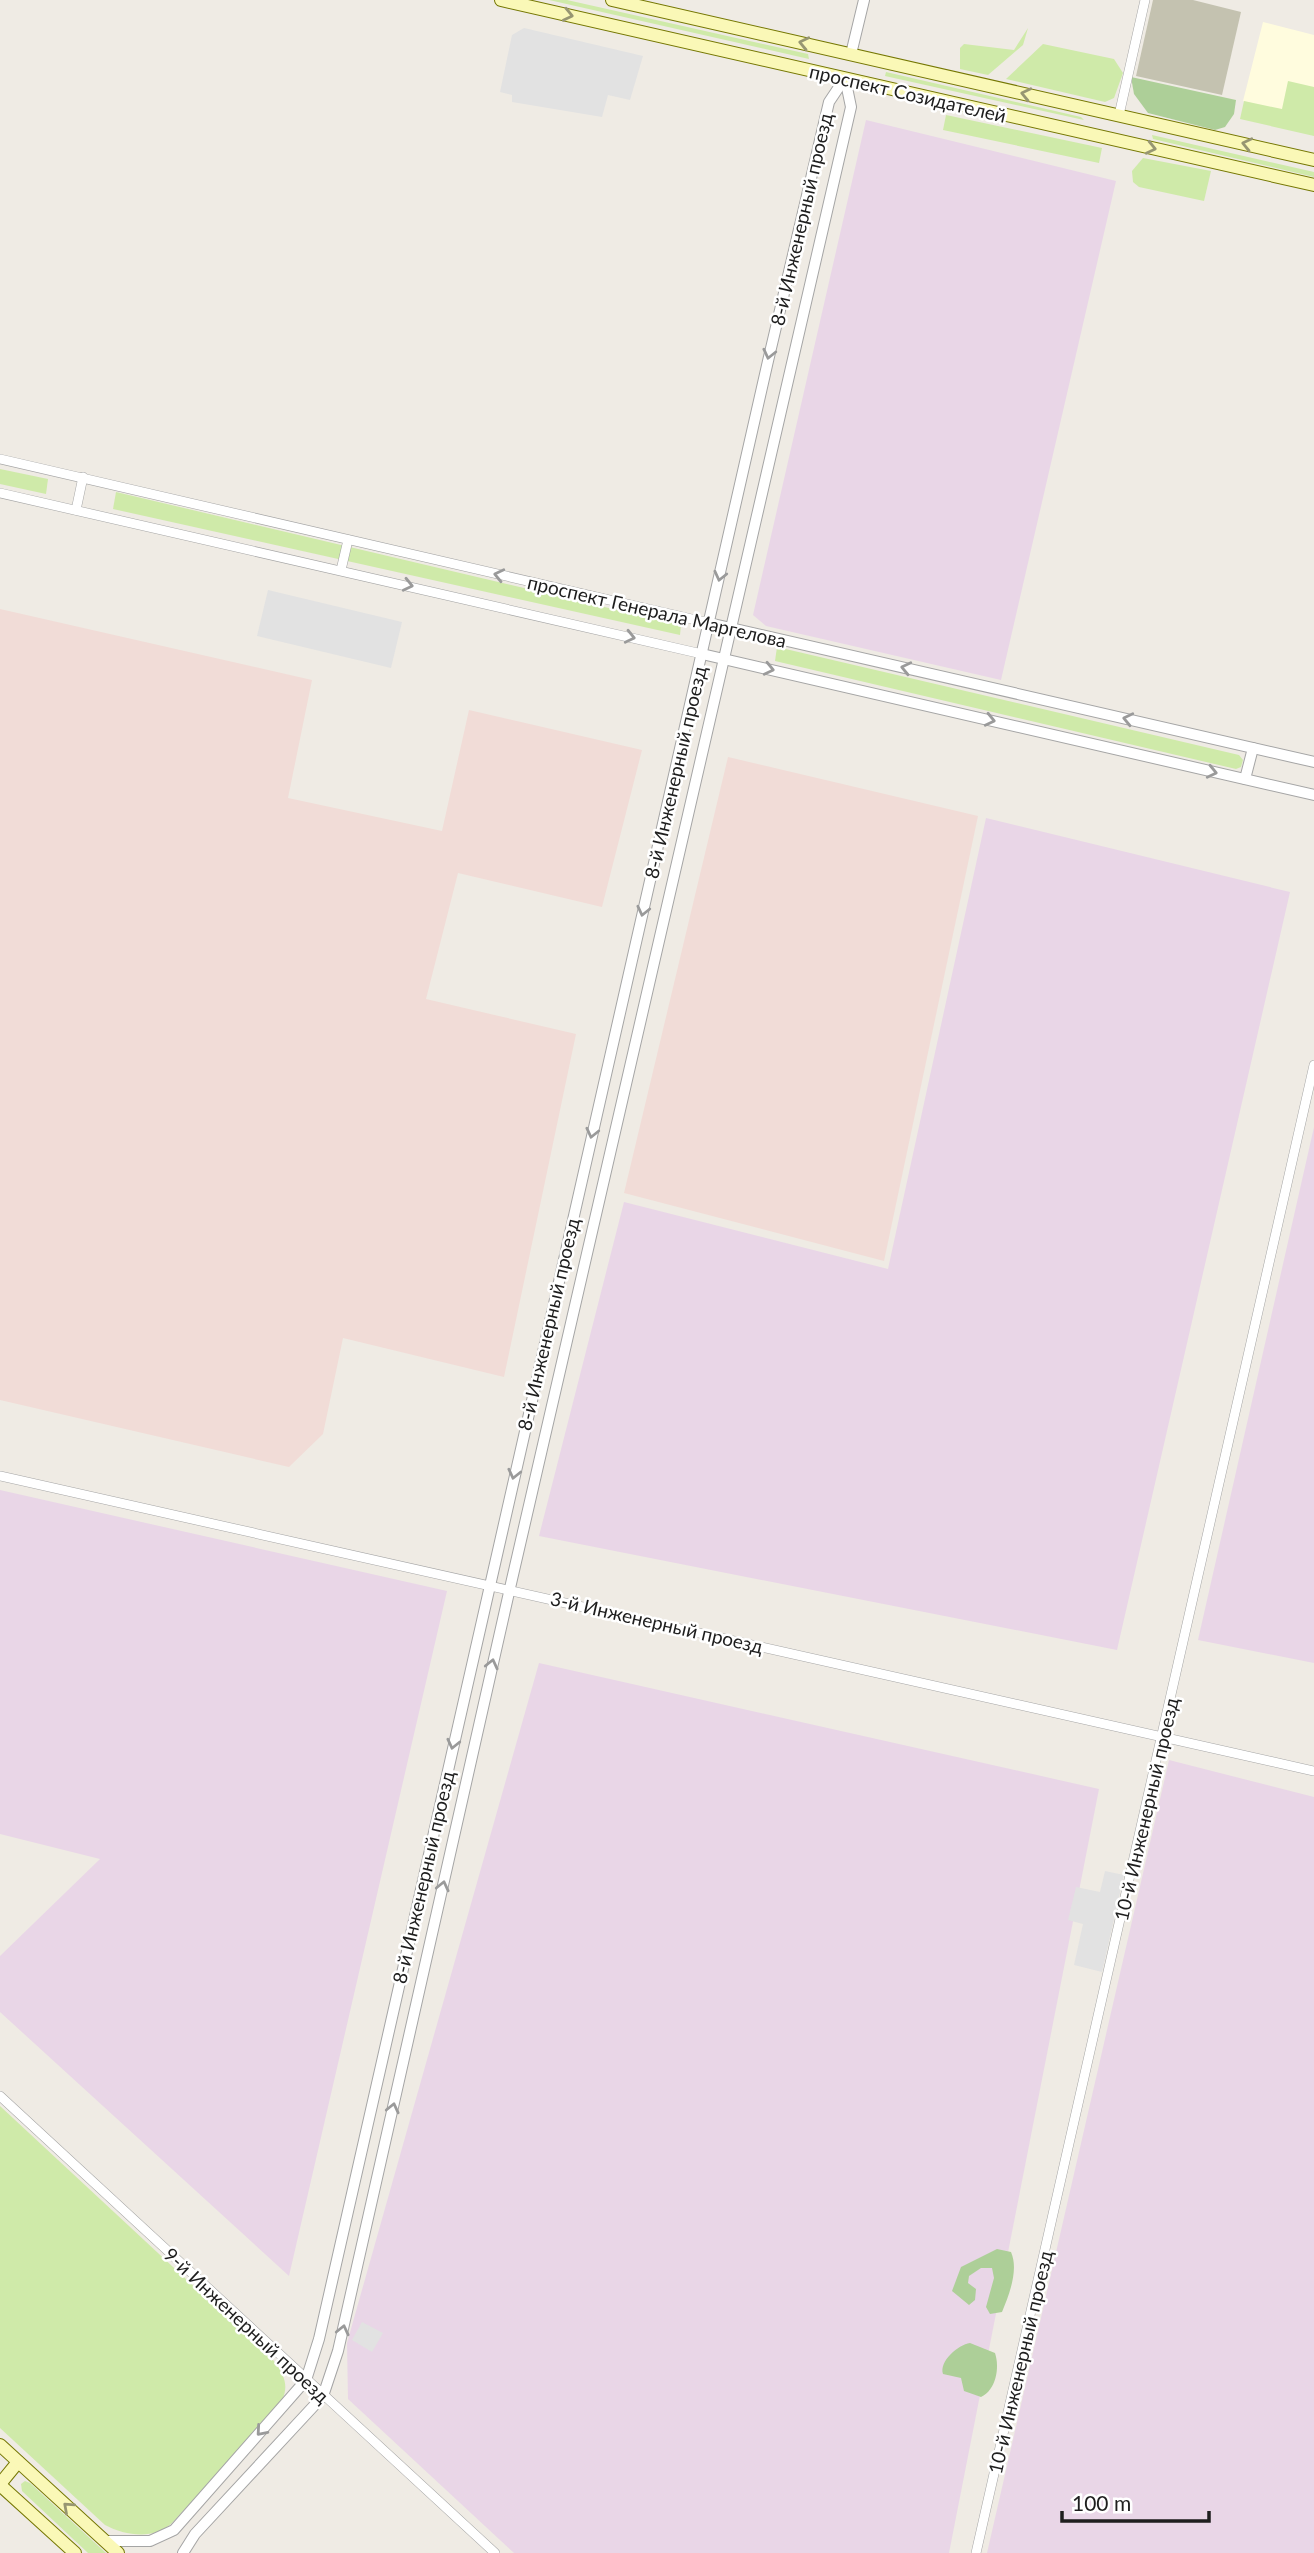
<svg xmlns="http://www.w3.org/2000/svg" width="1314" height="2553" viewBox="0 0 1314 2553" font-family="Lato,sans-serif">
	<style>
		.industrial { fill: #e9d6e7 }
		.education { fill: #fffcde }
		.military { fill: #f1dcd7 }
		.construction { fill: #c4c2b0 }
		.grass { fill: #cfeaa9 }
		.forest { fill: #adcf98 }
		.parking { fill: #e2e2e2 }
		.lines { fill: none; stroke-linecap: round; stroke-linejoin: round }
		.minor-casing { stroke: #a5a5a5; stroke-width: 10 }
		.tertiary-casing { stroke: #a5a5a5; stroke-width: 12 }
		.secondary-casing { stroke: #757703; stroke-width: 14 }
		.minor { stroke: #fff; stroke-width: 9 }
		.tertiary { stroke: #fff; stroke-width: 10 }
		.secondary { stroke: #faf8b7; stroke-width: 12 }
		.oneway { stroke: #979672 }
		.oneway2 { stroke: #9a9a9a }
		.labels { text-anchor: middle; dominant-baseline: central; stroke-width: 5; stroke-linejoin: round; paint-order: stroke }
		.street-label { font-size: 19px; fill: #1e1e1e; stroke: #fff }
	</style>
	<rect width="100%" height="100%" fill="#efebe4"/>
	<g class="industrial">
		<polygon points="866,120 1116,181 1001,680 766,626 753,615"/>
		<polygon points="986,818 1290,892 1117,1650 539,1536 624,1202 888,1269"/>
		<polygon points="1314,1127 1314,1663 1198,1640"/>
		<polygon points="0,1490 447,1591 289,2276 0,2012 0,1956 100,1859 0,1834"/>
		<polygon points="539,1663 1099,1789 949,2553 514,2553 348,2399 347,2343"/>
		<polygon points="1169,1760 1314,1797 1314,2553 987,2553"/>
	</g>
	<polygon class="education" points="1263,22 1314,35 1314,119 1243,101"/>
	<g class="military">
		<polygon points="0,609 312,680 288,798 442,831 469,710 642,750 602,907 458,873 426,999 576,1034 504,1377 343,1338 323,1434 289,1467 0,1400"/>
		<polygon points="728,757 978,816 884,1261 624,1193"/>
	</g>
	<polygon class="construction" points="1153,0 1193,0 1241,12 1222,95 1136,76"/>
	<g class="grass">
		<polygon points="549,0 567,0 808,54 809,59"/>
		<polygon points="1028,28 1023,45 988,75 960,69 960,48 964,44 1014,50"/>
		<polygon points="1043,44 1114,59 1123,73 1114,98 1105,102 1006,79"/>
		<polygon points="886,72 1081,117 1084,120 885,76"/>
		<polygon points="1288,81 1314,87 1314,136 1240,119 1244,101 1282,109"/>
		<polygon points="946,115 1102,148 1099,163 943,130"/>
		<polygon points="1152,135 1314,172 1314,177 1153,139"/>
		<polygon points="1143,158 1211,171 1204,201 1139,187 1133,182 1132,171"/>
		<polygon points="0,469 48,479 46,494 0,484"/>
		<polygon points="116,492 681,625 680,635 113,509"/>
		<polygon points="777,647 1239,755 1243,760 1241,767 1236,769 775,661"/>
		<path d="M 0,2106 L 273,2360 C 288,2379 290,2392 275,2411 L 172,2523 C 154,2540 126,2536 105,2525 L 0,2428 Z"/>
		<polygon points="25,2481 30,2483 106,2553 88,2553 22,2491 21,2484"/>
	</g>
	<g class="forest">
		<polygon points="1131,77 1236,100 1234,114 1225,127 1215,130 1148,113 1134,94"/>
		<path d="M 997,2249 L 1011,2252 C 1019,2270 1009,2295 1002,2312 L 990,2314 L 986,2307 L 994,2278 L 992,2268 L 981,2268 L 969,2276 L 968,2283 L 976,2289 L 975,2300 L 969,2305 L 952,2291 L 961,2267 Z"/>
		<path d="M 970,2343 L 995,2353 C 1000,2368 996,2390 981,2397 L 964,2391 L 961,2378 L 943,2374 C 939,2361 958,2345 970,2343 Z"/>
	</g>
	<g class="parking">
		<polygon points="524,28 643,56 630,100 608,95 602,117 512,102 512,95 500,92 512,35"/>
		<polygon points="268,590 402,622 391,668 257,636"/>
		<polygon points="1105,1871 1124,1875 1102,1972 1074,1965 1083,1924 1068,1920 1076,1887 1100,1892"/>
		<polygon points="362,2322 383,2333 372,2352 352,2340"/>
	</g>
	<g class="lines">
		<defs>
			<g id="minor">
				<polyline points="1119,115 1145,0"/>
				<polyline points="0,459 709,623"/>
				<polyline points="0,493 702,654"/>
				<polyline points="76,510 83,477"/>
				<polyline points="341,570 348,540"/>
				<polyline points="0,1476 1314,1771"/>
				<polyline points="0,2096 495,2553"/>
				<polyline points="976,2553 1314,1065"/>
			</g>
			<g id="tertiary">
				<polyline points="851,54 864,0"/>
				<polyline points="709,623 1314,762"/>
				<polyline points="702,654 1314,795"/>
				<polyline points="1245,779 1253,748"/>
				<polyline points="106,2541 150,2541 174,2530 306,2380 319,2339 768,361 829,102 845,78"/>
				<polyline points="183,2553 195,2534 323,2396 338,2351 510,1588 851,107 845,78"/>
			</g>
			<g id="secondary">
				<polyline points="501,0 1314,185"/>
				<polyline points="612,0 1314,160"/>
				<polyline points="0,2445 118,2553"/>
				<polyline points="0,2484 18,2462"/>
				<polyline points="0,2485 75,2553"/>
			</g>
		</defs>
		<use href="#minor" class="minor-casing"/>
		<use href="#tertiary" class="tertiary-casing"/>
		<use href="#secondary" class="secondary-casing"/>
		<use href="#minor" class="minor"/>
		<use href="#tertiary" class="tertiary"/>
		<use href="#secondary" class="secondary"/>
	</g>
	<defs><path id="oneway-chevron" d="M-2-3.5L2.5 0L-2 3.5" fill="none" stroke-width="1.6" stroke-linecap="round" stroke-linejoin="round" transform="scale(1.75)"/></defs>
	<g class="oneway">
		<use href="#oneway-chevron" transform="translate(568 15) rotate(13)"/>
		<use href="#oneway-chevron" transform="translate(804 43) rotate(-167)"/>
		<use href="#oneway-chevron" transform="translate(1026 94) rotate(-167)"/>
		<use href="#oneway-chevron" transform="translate(1247 144) rotate(-167)"/>
		<use href="#oneway-chevron" transform="translate(1151 148) rotate(13)"/>
		<use href="#oneway-chevron" transform="translate(68 2507) rotate(-138)"/>
	</g>
	<g class="oneway2">
		<use href="#oneway-chevron" transform="translate(769 354) rotate(103)"/>
		<use href="#oneway-chevron" transform="translate(499 575) rotate(-167)"/>
		<use href="#oneway-chevron" transform="translate(720 576) rotate(103)"/>
		<use href="#oneway-chevron" transform="translate(408 585) rotate(13)"/>
		<use href="#oneway-chevron" transform="translate(630 637) rotate(13)"/>
		<use href="#oneway-chevron" transform="translate(906 668) rotate(-167)"/>
		<use href="#oneway-chevron" transform="translate(769 669) rotate(13)"/>
		<use href="#oneway-chevron" transform="translate(1128 719) rotate(-167)"/>
		<use href="#oneway-chevron" transform="translate(990 720) rotate(13)"/>
		<use href="#oneway-chevron" transform="translate(1212 772) rotate(13)"/>
		<use href="#oneway-chevron" transform="translate(643 911) rotate(103)"/>
		<use href="#oneway-chevron" transform="translate(592 1133) rotate(103)"/>
		<use href="#oneway-chevron" transform="translate(514 1474) rotate(103)"/>
		<use href="#oneway-chevron" transform="translate(492 1664) rotate(-77)"/>
		<use href="#oneway-chevron" transform="translate(453 1744) rotate(103)"/>
		<use href="#oneway-chevron" transform="translate(443 1886) rotate(-77)"/>
		<use href="#oneway-chevron" transform="translate(393 2108) rotate(-77)"/>
		<use href="#oneway-chevron" transform="translate(343 2330) rotate(-77)"/>
		<use href="#oneway-chevron" transform="translate(261 2431) rotate(131)"/>
	</g>
	<g class="labels">
		<g class="street-label">
			<text transform="translate(908 93) rotate(13)">проспект Созидателей</text>
			<text transform="translate(801 219) rotate(-77)">8-й Инженерный проезд</text>
			<text transform="translate(657 611) rotate(13)">проспект Генерала Маргелова</text>
			<text transform="translate(675 772) rotate(-77)">8-й Инженерный проезд</text>
			<text transform="translate(548 1324) rotate(-77)">8-й Инженерный проезд</text>
			<text transform="translate(657 1622) rotate(13)">3-й Инженерный проезд</text>
			<text transform="translate(1146 1809) rotate(-77)">10-й Инженерный проезд</text>
			<text transform="translate(423 1877) rotate(-77)">8-й Инженерный проезд</text>
			<text transform="translate(247 2325) rotate(43)">9-й Инженерный проезд</text>
			<text transform="translate(1020 2362) rotate(-77)">10-й Инженерный проезд</text>
		</g>
	</g>
	<path d="M1062 2511v10h147v-10" fill="none" stroke="#1e1e1e" stroke-width="3.5"/>
	<text x="1072" y="2511" font-size="21" fill="#1e1e1e" stroke="#ffffff" stroke-width="5" paint-order="stroke">100 m</text>
</svg>
